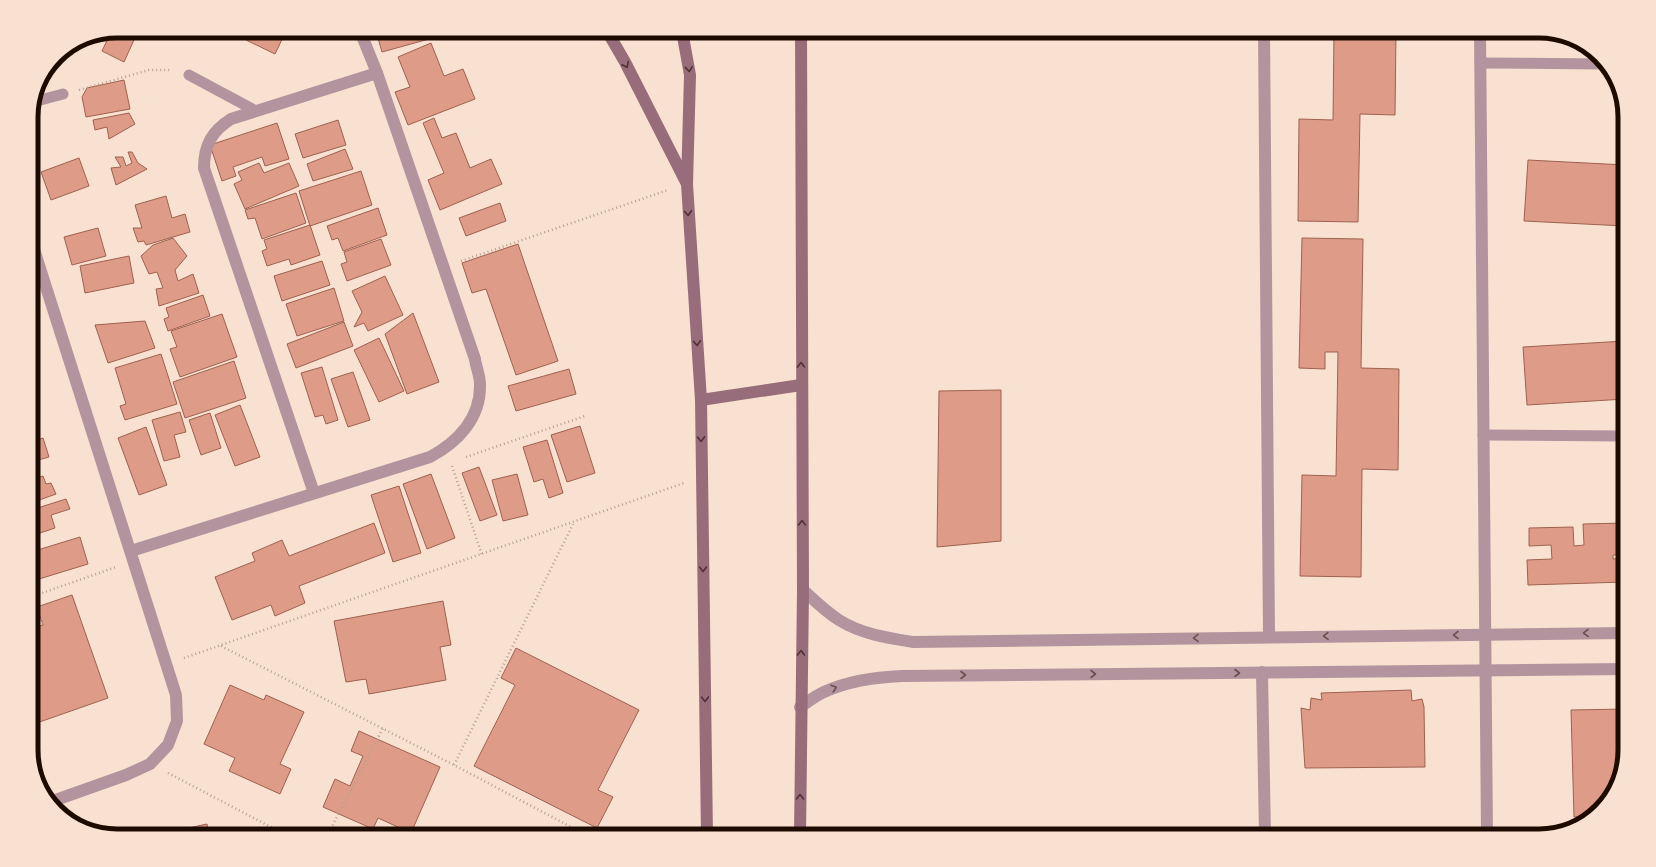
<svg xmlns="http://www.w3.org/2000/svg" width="1656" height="867" viewBox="0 0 1656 867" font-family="Poppins,sans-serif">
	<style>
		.building { fill: #de9c88; stroke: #9f614f }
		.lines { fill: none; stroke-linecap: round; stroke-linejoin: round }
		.path { stroke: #b6a191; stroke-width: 2.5; stroke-dasharray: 1 3; stroke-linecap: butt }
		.lane { stroke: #b3949e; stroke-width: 11 }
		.street { stroke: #b3949e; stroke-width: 12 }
		.secondary { stroke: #986d7b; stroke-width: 12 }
		.oneway { stroke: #4f3231 }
		.oneway2 { stroke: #68504f }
		.rim { fill: none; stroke: #1e0b00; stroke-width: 5 }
	</style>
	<rect width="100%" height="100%" fill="#f8e1d0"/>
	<g class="building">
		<polygon points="117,31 138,31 124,62 102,51 111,32"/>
		<polygon points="251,31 286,31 275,54 246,40"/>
		<polygon points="376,31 426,31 429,39 382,52"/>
		<polygon points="1334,31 1396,31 1395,115 1360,114 1358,222 1298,221 1299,119 1333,120"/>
		<polygon points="101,34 99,39 94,36"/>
		<polygon points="431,43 444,76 463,69 475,99 408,125 395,92 410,87 398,57"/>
		<polygon points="124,80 130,109 86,117 82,97 87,88"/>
		<polygon points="129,113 135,124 109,139 107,127 95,130 93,120"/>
		<polygon points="434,118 442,138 456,133 470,168 491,159 502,184 440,210 428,180 444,173 423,123"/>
		<polygon points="338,120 346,145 303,158 295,134"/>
		<polygon points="277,123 289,159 265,166 262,157 233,167 236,176 222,181 210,145"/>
		<polygon points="345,149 353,169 313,181 307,164"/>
		<polygon points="128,152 132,152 138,163 147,169 116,185 111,168 121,167 115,157 123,157 126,166 132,163"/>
		<polygon points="79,158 89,186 51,200 41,172"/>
		<polygon points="1528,160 1625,165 1625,226 1524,221"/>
		<polygon points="259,163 264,173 289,163 299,186 245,209 234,184 242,180 238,172"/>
		<polygon points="361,171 372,205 310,226 299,191"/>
		<polygon points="296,193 306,223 262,239 255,218 248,219 245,210"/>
		<polygon points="166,196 172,218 185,214 190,232 146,245 144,241 138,242 133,228 142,228 135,205"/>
		<polygon points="500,203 506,221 466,236 459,218"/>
		<polygon points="378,208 387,235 343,251 338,238 332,240 327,226"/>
		<polygon points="310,225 320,255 291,265 289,259 267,266 262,251 267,249 264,240"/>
		<polygon points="98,228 106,256 72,265 64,237"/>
		<polygon points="173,238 187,256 175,270 178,281 193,274 199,293 159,306 156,289 163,288 157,272 149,274 141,256 153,245"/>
		<polygon points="1302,238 1363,239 1361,368 1399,369 1398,470 1362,469 1361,577 1300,576 1302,475 1336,476 1338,352 1325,352 1325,369 1299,368"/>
		<polygon points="381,239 391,265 347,281 341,264 347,262 344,252"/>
		<polygon points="518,244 558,361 516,375 486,289 472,293 462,263"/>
		<polygon points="129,256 134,283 85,293 80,266"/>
		<polygon points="322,261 330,285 282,301 274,276"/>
		<polygon points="385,276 403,315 368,331 364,323 354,327 362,312 352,291"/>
		<polygon points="334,288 344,321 297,336 286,304"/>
		<polygon points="203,295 210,316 168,331 164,319 169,317 166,308"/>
		<polygon points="413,313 439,382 407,394 385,334"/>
		<polygon points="222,314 237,357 180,377 170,349 177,347 171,331"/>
		<polygon points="145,321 155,348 108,363 95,325"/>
		<polygon points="344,322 353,346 296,368 287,344"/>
		<polygon points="379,338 404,391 379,402 354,350"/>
		<polygon points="1625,341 1625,399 1527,405 1523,347"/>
		<polygon points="161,354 177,404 125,420 120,406 126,404 115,368"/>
		<polygon points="234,361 246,398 185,418 173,382"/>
		<polygon points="322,367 338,420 326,424 323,415 315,417 301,373"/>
		<polygon points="569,369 576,394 516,411 508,386"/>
		<polygon points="353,372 370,420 348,427 331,379"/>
		<polygon points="1001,390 1001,541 937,547 939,391"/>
		<polygon points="31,395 38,413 31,415"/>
		<polygon points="240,405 260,457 235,466 215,415"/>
		<polygon points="180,412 186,432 174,435 180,457 164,461 152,420"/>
		<polygon points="210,413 221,448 201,455 189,420"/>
		<polygon points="580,426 595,473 567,482 551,435"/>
		<polygon points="146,427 167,485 139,495 118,438"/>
		<polygon points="43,438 49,457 31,462 31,442"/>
		<polygon points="547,440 563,493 549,498 543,479 534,482 523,447"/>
		<polygon points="479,467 497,515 480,521 462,473"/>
		<polygon points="431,474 455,538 427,549 403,484"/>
		<polygon points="517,474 528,515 503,521 492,480"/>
		<polygon points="43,476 46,484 51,483 56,494 31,503 31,480"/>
		<polygon points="399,486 421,553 393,562 371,495"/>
		<polygon points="66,499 70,509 51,515 55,528 31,536 31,510"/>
		<polygon points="374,523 385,553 299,586 305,603 275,616 271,605 232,620 215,577 255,561 252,553 282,540 289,556"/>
		<polygon points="1625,523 1625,554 1613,555 1613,559 1625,558 1625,582 1528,585 1527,560 1552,559 1551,545 1529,546 1529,528 1573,527 1574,546 1584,545 1583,524"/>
		<polygon points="80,537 88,564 39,579 31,552"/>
		<polygon points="72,595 108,698 31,725 31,629 43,625 37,607"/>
		<polygon points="443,601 451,645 440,647 446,680 369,694 366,679 346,682 334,621"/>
		<polygon points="516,648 639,710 598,790 613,797 597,828 474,766 515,685 501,678"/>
		<polygon points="230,685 264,700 266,695 304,712 280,764 291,769 280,794 229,771 235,758 204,744"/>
		<polygon points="1411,690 1412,701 1422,699 1424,707 1425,767 1305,768 1301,708 1310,710 1311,698 1322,700 1321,693"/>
		<polygon points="1625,709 1625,750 1616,788 1590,816 1574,817 1571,710"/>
		<polygon points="359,731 440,767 411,833 378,818 373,829 323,807 335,779 350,786 363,756 351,751"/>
		<polygon points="207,824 209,836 152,836"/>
	</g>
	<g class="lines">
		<g class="path">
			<polyline points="79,90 149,70 171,70"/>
			<polyline points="461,261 668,190"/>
			<polyline points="466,457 585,416"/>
			<polyline points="452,466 482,555"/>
			<polyline points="35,596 37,607 43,625"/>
			<polyline points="31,597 116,567"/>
			<polyline points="221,646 454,765 588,836"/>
			<polyline points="184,658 684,483"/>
			<polyline points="454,765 573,524"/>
			<polyline points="168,773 288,836"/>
			<polyline points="327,836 383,728"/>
		</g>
		<g class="lane">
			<polyline points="1480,63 1605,64"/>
			<polyline points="189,75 256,111"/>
			<polyline points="33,102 63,94"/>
			<polyline points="1483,435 1625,436"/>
		</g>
		<g class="street">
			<polyline points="1264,31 1269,637"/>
			<polyline points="1480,31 1487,836"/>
			<polyline points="31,240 176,695 177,721 168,745 150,764 126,775 50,802"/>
			<path d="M 314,493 L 204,168 C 204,145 212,131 231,119 L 377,73"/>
			<path d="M 131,551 L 430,457 C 458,442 481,418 480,384 C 480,376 476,367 475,359 L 377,73 L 360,31"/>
			<path d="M 803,590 C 814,600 826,612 839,620 C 861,634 888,638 913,642 L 1625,633"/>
			<polyline points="1262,672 1265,836"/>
			<path d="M 800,707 C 808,702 815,696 824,692 C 848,681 876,677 902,676 L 1625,669"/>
		</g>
		<g class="secondary">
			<polyline points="607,31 625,62 686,182"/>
			<polyline points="682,31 690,75 687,184 701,400 707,836"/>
			<polyline points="701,400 801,385"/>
			<polyline points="800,836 803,590 801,31"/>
		</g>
	</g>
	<defs><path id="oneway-chevron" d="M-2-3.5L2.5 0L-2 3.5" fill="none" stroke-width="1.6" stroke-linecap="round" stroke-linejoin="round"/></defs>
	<g class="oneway">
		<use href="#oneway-chevron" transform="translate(626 65) rotate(63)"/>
		<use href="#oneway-chevron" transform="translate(689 69) rotate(84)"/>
		<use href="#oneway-chevron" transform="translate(688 213) rotate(86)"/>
		<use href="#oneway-chevron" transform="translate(697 343) rotate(86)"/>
		<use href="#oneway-chevron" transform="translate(801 365) rotate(-90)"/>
		<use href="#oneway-chevron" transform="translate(701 439) rotate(89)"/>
		<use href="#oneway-chevron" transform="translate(802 523) rotate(-90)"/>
		<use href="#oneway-chevron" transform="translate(703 569) rotate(89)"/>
		<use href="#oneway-chevron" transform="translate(801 653) rotate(-89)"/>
		<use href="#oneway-chevron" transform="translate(705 699) rotate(89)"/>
		<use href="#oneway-chevron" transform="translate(800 797) rotate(-90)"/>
	</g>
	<g class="oneway2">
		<use href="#oneway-chevron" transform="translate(1586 633) rotate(179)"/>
		<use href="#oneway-chevron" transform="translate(1456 635) rotate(179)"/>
		<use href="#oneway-chevron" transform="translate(1326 636) rotate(179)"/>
		<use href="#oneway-chevron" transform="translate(1196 638) rotate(179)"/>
		<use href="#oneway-chevron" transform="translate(1237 673)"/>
		<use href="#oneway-chevron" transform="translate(1093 674)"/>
		<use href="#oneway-chevron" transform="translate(963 675)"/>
		<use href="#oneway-chevron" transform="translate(834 688) rotate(-18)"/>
	</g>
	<path d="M0 0H1656V867H0ZM117 38H1539A79 79 0 0 1 1618 117V750A79 79 0 0 1 1539 829H117A79 79 0 0 1 38 750V117A79 79 0 0 1 117 38Z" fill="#f8e1d0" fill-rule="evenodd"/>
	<path class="rim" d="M117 38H1539A79 79 0 0 1 1618 117V750A79 79 0 0 1 1539 829H117A79 79 0 0 1 38 750V117A79 79 0 0 1 117 38Z"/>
</svg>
